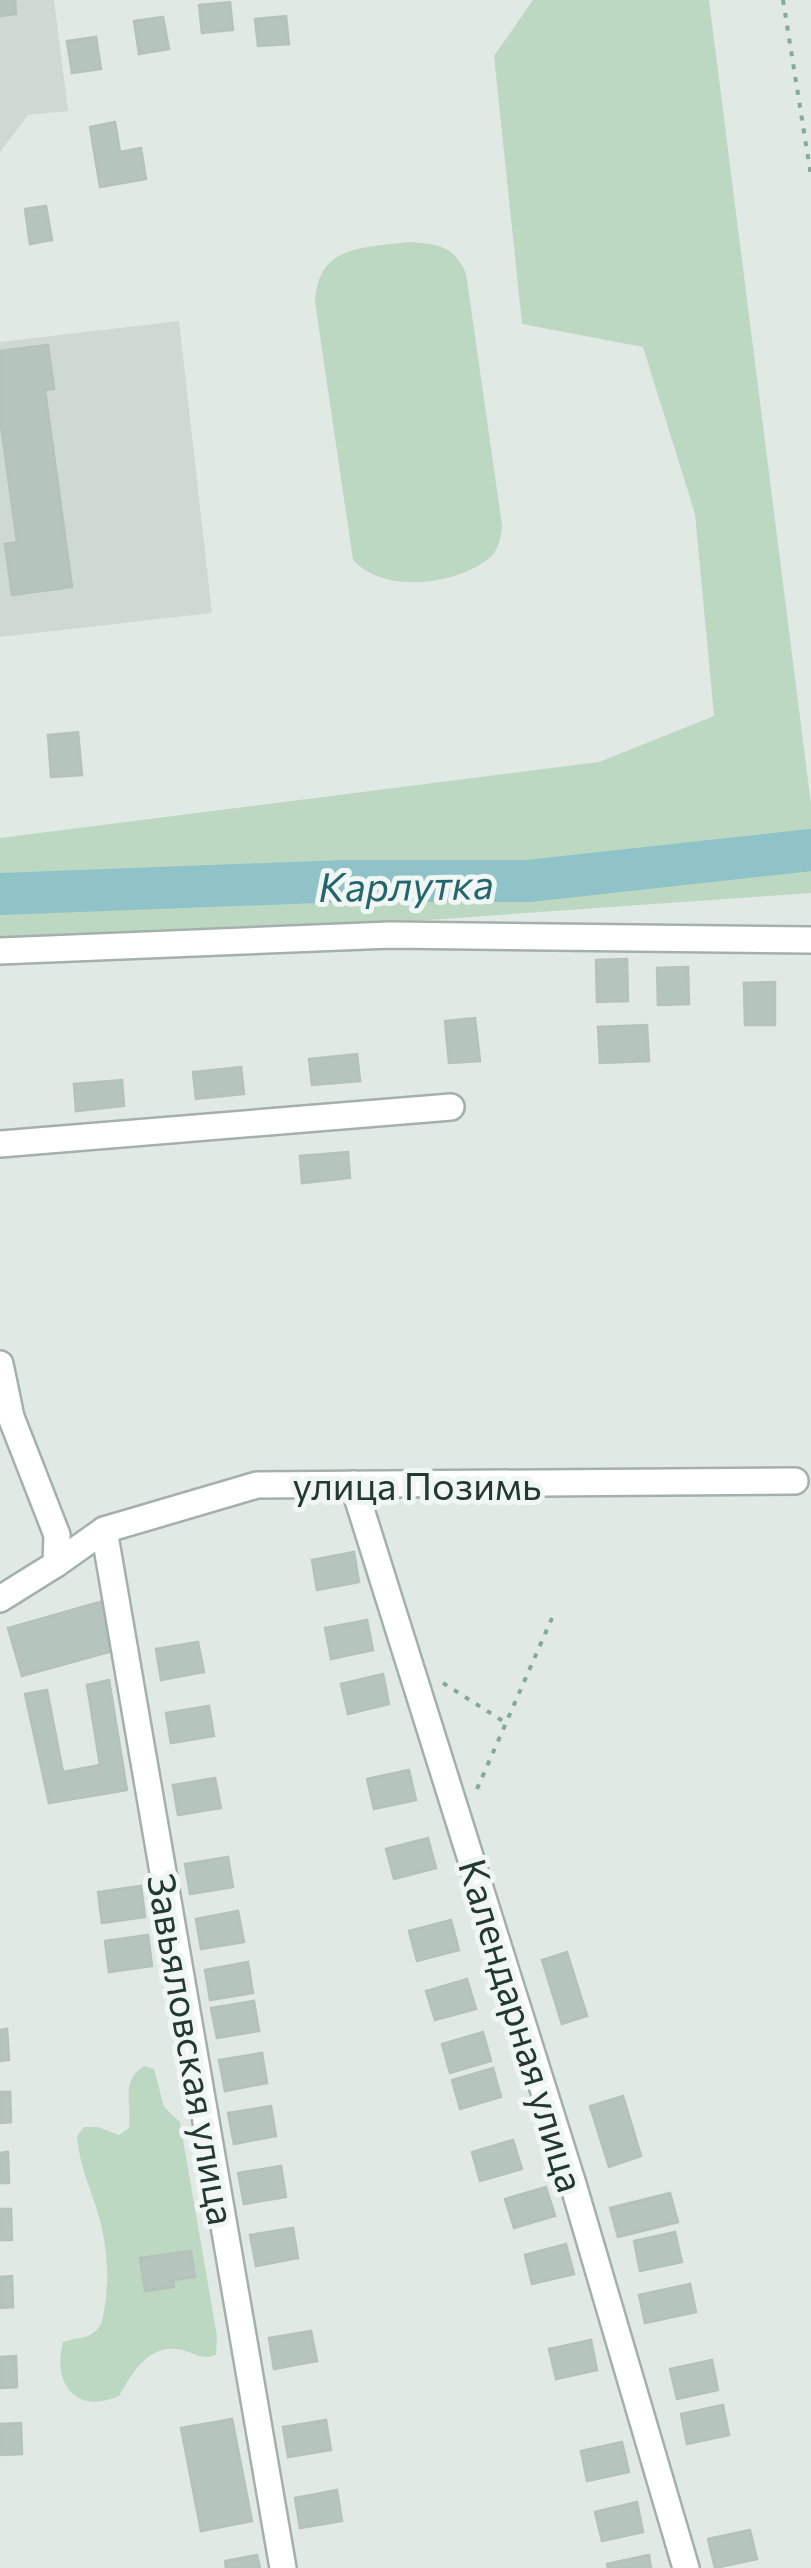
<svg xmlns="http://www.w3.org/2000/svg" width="811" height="2568" viewBox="0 0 811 2568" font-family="Commissioner,sans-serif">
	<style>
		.built { fill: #cfd9d4 }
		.green { fill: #bcd8c2 }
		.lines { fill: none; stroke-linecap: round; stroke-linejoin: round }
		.river { stroke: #8fc3c8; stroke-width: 42 }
		.building { fill: #b6c4be; stroke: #b4c2bb; stroke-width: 2.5 }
		.minor-casing { stroke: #a4b0ab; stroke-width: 30 }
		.path { stroke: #85a99b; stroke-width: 4; stroke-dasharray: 5 8; stroke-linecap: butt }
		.minor { stroke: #fff; stroke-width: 25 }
		.labels { text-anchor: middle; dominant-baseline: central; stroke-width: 10; stroke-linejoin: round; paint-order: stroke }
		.street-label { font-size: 38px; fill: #233831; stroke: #f0f6f3 }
		.water-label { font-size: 40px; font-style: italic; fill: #25656c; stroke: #f0f6f3 }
	</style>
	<rect width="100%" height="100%" fill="#e1e9e5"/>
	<g class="built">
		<polygon points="0,0 54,0 68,111 28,115 0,152"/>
		<polygon points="179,321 212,613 0,637 0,342"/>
	</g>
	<g class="green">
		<polygon points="533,0 709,0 811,804 811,893 0,950 0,838 599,762 714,716 695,514 643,347 522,324 494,56"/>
		<path d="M 408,242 C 438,244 453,245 466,273 L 502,525 C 501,539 498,552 487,560 C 452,586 383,593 353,560 L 315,302 C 318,245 362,248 408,242 Z"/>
		<path d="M 145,2066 L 154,2069 L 164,2107 L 180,2122 L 217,2336 L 216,2355 C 200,2361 193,2351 177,2349 C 147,2345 131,2375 119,2396 C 76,2415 52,2384 63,2342 C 73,2338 85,2339 93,2333 C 103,2327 103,2316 105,2305 C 110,2272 106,2236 95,2204 C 87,2180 79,2161 77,2136 L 84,2127 L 98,2127 L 119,2135 L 129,2128 C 132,2104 120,2079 145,2066 Z"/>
	</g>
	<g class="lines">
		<polyline class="river" points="0,894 345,881 528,881 811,850"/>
	</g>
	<g class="building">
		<polygon points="0,0 15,0 16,14 0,16"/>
		<polygon points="230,2 233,30 202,33 199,5"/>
		<polygon points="286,16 289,44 258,46 255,19"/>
		<polygon points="163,17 169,49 139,54 134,21"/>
		<polygon points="96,37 101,69 72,73 67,41"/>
		<polygon points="115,122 120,152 141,148 146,179 100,187 90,127"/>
		<polygon points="46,206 52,240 30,244 25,209"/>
		<polygon points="48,345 54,389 45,390 72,587 12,595 5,544 17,542 0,418 0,351"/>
		<polygon points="78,732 82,775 51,777 48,735"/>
		<polygon points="627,959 628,1001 597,1002 596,960"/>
		<polygon points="688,967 689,1004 658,1005 657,968"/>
		<polygon points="775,982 775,1025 745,1025 744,983"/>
		<polygon points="475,1018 480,1061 449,1063 445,1021"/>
		<polygon points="647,1025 649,1061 600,1063 598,1027"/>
		<polygon points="357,1054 360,1081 312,1085 309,1059"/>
		<polygon points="241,1067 244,1094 196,1099 193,1072"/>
		<polygon points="122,1080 124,1106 76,1111 74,1084"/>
		<polygon points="348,1152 350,1178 302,1183 300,1156"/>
		<polygon points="354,1552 359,1582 317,1590 312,1560"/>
		<polygon points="103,1601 116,1650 22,1676 8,1628"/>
		<polygon points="367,1620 373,1650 331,1659 325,1628"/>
		<polygon points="198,1642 204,1672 161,1680 156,1649"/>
		<polygon points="383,1674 389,1704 348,1714 341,1684"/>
		<polygon points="109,1680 127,1790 49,1803 25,1694 47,1690 63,1772 100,1765 87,1685"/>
		<polygon points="209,1706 214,1736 171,1743 166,1713"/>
		<polygon points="409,1770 416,1800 374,1809 367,1779"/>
		<polygon points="215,1778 221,1808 178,1815 173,1785"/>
		<polygon points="428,1838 436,1868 394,1879 386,1849"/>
		<polygon points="228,1857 233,1887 190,1894 185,1864"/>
		<polygon points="141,1886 145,1917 102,1923 98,1892"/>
		<polygon points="238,1911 244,1942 201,1949 196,1919"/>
		<polygon points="451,1920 459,1950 417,1961 409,1931"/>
		<polygon points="148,1935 152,1966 109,1972 105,1941"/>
		<polygon points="567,1952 587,2016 562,2024 542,1960"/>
		<polygon points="248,1962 253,1993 210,2000 205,1970"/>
		<polygon points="467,1979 476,2009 435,2020 426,1991"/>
		<polygon points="254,2001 259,2031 217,2038 211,2008"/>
		<polygon points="7,2029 9,2060 0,2061 0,2030"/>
		<polygon points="483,2032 491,2061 450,2073 442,2044"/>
		<polygon points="262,2053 267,2083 225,2091 219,2060"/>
		<polygon points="493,2068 501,2097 460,2109 452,2080"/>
		<polygon points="0,2092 10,2092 11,2122 0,2123"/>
		<polygon points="623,2096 641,2156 609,2167 590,2106"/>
		<polygon points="271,2106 276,2136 234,2144 228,2113"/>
		<polygon points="513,2140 522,2169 480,2181 472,2152"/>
		<polygon points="8,2152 9,2183 0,2183 0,2153"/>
		<polygon points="281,2166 286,2197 244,2204 238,2173"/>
		<polygon points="546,2187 555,2216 514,2228 505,2199"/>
		<polygon points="670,2193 678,2222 618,2237 610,2208"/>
		<polygon points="0,2209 11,2209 12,2240 0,2240"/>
		<polygon points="293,2228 298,2258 256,2266 250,2235"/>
		<polygon points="675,2232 682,2262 640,2271 634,2241"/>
		<polygon points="566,2244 574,2274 532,2284 525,2255"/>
		<polygon points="191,2251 195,2277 173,2280 174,2287 145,2291 140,2258"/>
		<polygon points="12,2276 13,2307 0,2308 0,2277"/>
		<polygon points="690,2284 696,2312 645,2323 639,2295"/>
		<polygon points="311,2331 317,2361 274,2369 269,2338"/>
		<polygon points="591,2340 597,2370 556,2379 549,2349"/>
		<polygon points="16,2356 17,2387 0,2388 0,2357"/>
		<polygon points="712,2360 718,2390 677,2399 670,2369"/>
		<polygon points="723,2405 729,2435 687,2444 681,2414"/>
		<polygon points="232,2419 252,2521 201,2531 181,2428"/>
		<polygon points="326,2420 331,2450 288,2457 283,2427"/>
		<polygon points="21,2423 22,2454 0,2455 0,2424"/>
		<polygon points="622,2442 629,2472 587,2481 581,2451"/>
		<polygon points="337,2490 342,2521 300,2528 295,2498"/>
		<polygon points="637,2502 643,2532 602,2541 595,2512"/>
		<polygon points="750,2530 757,2559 715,2568 708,2539"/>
		<polygon points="257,2555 260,2568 226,2568 225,2561"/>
		<polygon points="649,2555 651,2568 608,2568 607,2564"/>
	</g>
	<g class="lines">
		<defs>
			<g id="minor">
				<polyline points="0,951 390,935 811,940"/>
				<polyline points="0,1144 451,1107"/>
				<polyline points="0,1364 11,1417 57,1535 56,1564 0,1599"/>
				<polyline points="353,1484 573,2184 686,2568"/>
				<polyline points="104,1530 283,2568"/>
				<polyline points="56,1564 104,1530 257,1485 795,1481"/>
			</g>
		</defs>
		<use href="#minor" class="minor-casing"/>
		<g class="path">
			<polyline points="783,0 811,176"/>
			<polyline points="443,1683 506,1723"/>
			<polyline points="477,1789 552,1618"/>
		</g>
		<use href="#minor" class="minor"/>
	</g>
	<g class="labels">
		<g class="street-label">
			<text x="417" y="1484">улица Позимь</text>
			<text transform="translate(523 2025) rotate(73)">Календарная улица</text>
			<text transform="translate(193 2049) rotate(80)">Завьяловская улица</text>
		</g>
		<g class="water-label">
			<text transform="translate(406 884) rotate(-1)">Карлутка</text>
		</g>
	</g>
</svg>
